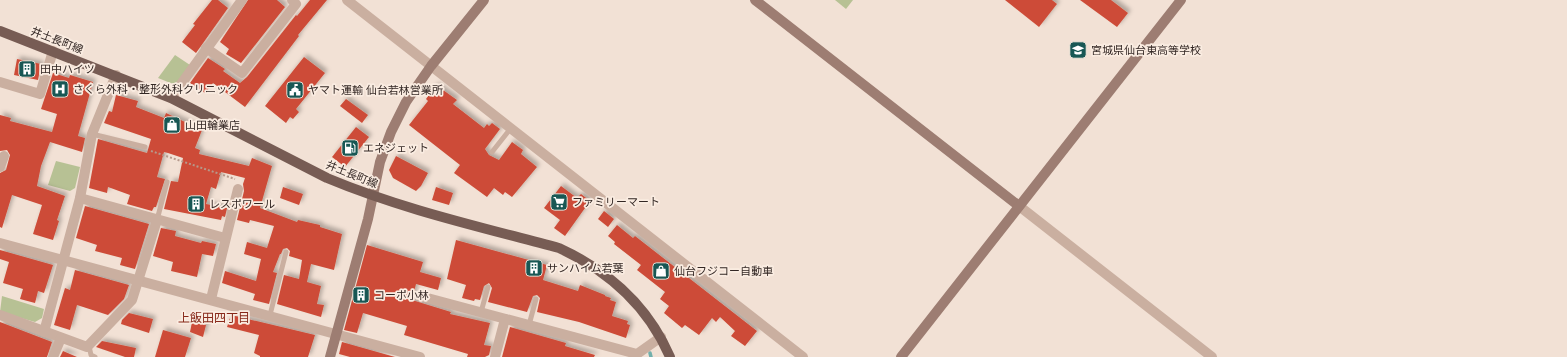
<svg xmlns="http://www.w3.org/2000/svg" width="1567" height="357" viewBox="0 0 1567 357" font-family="'Public Sans','Noto Sans JP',sans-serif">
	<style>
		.green { fill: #b7c194 }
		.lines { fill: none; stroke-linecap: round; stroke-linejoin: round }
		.stream { stroke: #72b0ac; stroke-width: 3.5 }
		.building { fill: #cd4c37; filter: url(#shadow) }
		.path { stroke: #b6998b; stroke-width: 2; stroke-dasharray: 2 2; stroke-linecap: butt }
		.lane { stroke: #caafa0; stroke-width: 5 }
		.street { stroke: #caafa0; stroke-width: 10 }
		.secondary { stroke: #9d7d72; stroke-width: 10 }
		.primary { stroke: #775c54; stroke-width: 10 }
		.labels { text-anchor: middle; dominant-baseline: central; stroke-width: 3.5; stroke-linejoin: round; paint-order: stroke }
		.street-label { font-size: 11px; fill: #332724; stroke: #faece1 }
		.poi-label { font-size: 11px; fill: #332724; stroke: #faece1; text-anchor: start }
		.neighbourhood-label { font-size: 12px; fill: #872819; stroke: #faece1 }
	</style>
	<defs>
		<filter id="shadow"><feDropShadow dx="3" dy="-3" stdDeviation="2" flood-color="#0004"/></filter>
	</defs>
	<rect width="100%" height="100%" fill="#f2e1d5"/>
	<g class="green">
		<polygon points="835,0 853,0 846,9"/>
		<polygon points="175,55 190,65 180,81 173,84 158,78"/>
		<polygon points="56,161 80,167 75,188 70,191 48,185"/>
		<polygon points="2,296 44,309 42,318 35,322 0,312"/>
	</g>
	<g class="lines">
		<polyline class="stream" points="650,353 651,357"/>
	</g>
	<g class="building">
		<polygon points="212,0 218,0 228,8 196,53 182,42 195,25 193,24"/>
		<polygon points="248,0 277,0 285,7 241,63 226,54 229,49 220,42"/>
		<polygon points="310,0 327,0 298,35 299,36 245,107 213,83 205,93 190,83 208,58 225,69 223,71 240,83 247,77 296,15 297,16"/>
		<polygon points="1005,0 1052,0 1057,4 1039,27"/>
		<polygon points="1080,0 1111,0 1128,13 1117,27"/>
		<polygon points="304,57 325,73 296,109 299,112 293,119 290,117 286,123 265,106"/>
		<polygon points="17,59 41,64 38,80 14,75"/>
		<polygon points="53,73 69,78 70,75 93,82 78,136 85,138 82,152 50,142 41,166 37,186 65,196 57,220 59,221 53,240 33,234 42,205 12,195 2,228 0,227 0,173 6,170 10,155 7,150 0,151 0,115 11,118 10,121 52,132 57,114 41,109"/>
		<polygon points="436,85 457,100 453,104 484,128 487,124 489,126 492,123 500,129 485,149 489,155 499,160 512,142 523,150 521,154 537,167 512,197 505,192 503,195 494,188 487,197 454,173 460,165 409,125 428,101 426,99"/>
		<polygon points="116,95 138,101 136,107 164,118 166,113 202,130 195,148 200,150 199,154 249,166 252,158 272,166 260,208 297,222 298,220 320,225 320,227 342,234 334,270 311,264 307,282 321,286 317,304 324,305 321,317 277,304 284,275 299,279 302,260 289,256 290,251 287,248 283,249 281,254 280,254 273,272 277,273 269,304 253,300 255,294 222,283 225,271 256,281 261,259 244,254 247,242 267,248 274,226 250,220 249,223 237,220 244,191 243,184 245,178 221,172 216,189 211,187 206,204 227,208 225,217 222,216 221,220 164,209 171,181 178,182 183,158 168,153 164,152 157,177 165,179 156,207 154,207 152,211 127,204 130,195 108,187 107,193 89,188 98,139 147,153 151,139 104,123 109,111 112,112"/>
		<polygon points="346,99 368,115 362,123 340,106"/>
		<polygon points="356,127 369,137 345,167 332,157"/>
		<polygon points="396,156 428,173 421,186 416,191 393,178 389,170"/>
		<polygon points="561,186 577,198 581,194 590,201 565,236 554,228 560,220 544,208"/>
		<polygon points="283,187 303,194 299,205 280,198"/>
		<polygon points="436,187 453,193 449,205 432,200"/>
		<polygon points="85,206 149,224 135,269 120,265 122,258 95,251 97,245 76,238"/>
		<polygon points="604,211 614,219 608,227 598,219"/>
		<polygon points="617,225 633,238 635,236 757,331 745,346 731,336 735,331 720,317 716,322 712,318 699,335 685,325 682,328 664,313 669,306 660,299 665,292 637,270 641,265 614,244 615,242 608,236"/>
		<polygon points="161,228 176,231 175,236 201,243 202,241 216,244 213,256 202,254 197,277 171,271 173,262 153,256"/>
		<polygon points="456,240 547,265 543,280 578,291 580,285 605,295 605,296 611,298 610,300 616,302 612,316 628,321 627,324 630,325 626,338 579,322 537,312 540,298 537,295 533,296 527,312 488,302 492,288 489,283 484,286 480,300 475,299 474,301 462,298 466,285 447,279"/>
		<polygon points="367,245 423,262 420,272 441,278 438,290 416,284 412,300 451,312 450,314 490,323 484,345 491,346 489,355 485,357 467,357 468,354 404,335 407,326 363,313 357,333 344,330"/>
		<polygon points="0,250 53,265 44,293 38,291 35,303 20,299 23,289 3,283 9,262 0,259"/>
		<polygon points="75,270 129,285 124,299 108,315 77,305 70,330 54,325 65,288 70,290"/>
		<polygon points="129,313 153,319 149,333 121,324 122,320"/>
		<polygon points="231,315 315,335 308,357 260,357 260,356 254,353 259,335 227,327"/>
		<polygon points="0,322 52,342 47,357 0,357"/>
		<polygon points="192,322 206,325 203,337 190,332"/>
		<polygon points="510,327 566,343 565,346 595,355 594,357 502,357"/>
		<polygon points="163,330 191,338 185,357 155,357"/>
		<polygon points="102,341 136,348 134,357 125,357 96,347"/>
		<polygon points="342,342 395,357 350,357 339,354"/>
		<polygon points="63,351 77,357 60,357"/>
	</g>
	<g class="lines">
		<polyline class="path" points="151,151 235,179"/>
		<g class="lane">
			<polyline points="92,134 145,147"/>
			<polyline points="492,152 511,128"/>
			<polyline points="157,220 167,182"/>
			<polyline points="481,312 488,287"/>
			<polyline points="270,315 286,252"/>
			<polyline points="529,325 536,299"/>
			<polyline points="89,346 91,355 95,357"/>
		</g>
		<g class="street">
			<polyline points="347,0 803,357"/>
			<polyline points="206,48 242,73 296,4 292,0"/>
			<polyline points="0,82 40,94 53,51"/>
			<polyline points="171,98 242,0"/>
			<polyline points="0,167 4,156"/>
			<polyline points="80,198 225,238"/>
			<polyline points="1019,206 1212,357"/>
			<polyline points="0,243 420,357"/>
			<polyline points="420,296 637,354 661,337"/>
			<polyline points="211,299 238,189"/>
			<polyline points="0,315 87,347 132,300 157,220"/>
			<polyline points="44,332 80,198 92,134 116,75"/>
			<polyline points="53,357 61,338"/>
			<polyline points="495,357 505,319"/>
		</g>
		<g class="secondary">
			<polyline points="755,0 1019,206"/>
			<polyline points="330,357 368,219 380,162 391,132 406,102 431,66 484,0"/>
			<polyline points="901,357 1181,0"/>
		</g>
		<path class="primary" d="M 0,31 L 171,98 L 327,178 C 401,209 481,227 559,248 C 609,271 648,306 670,357"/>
	</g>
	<defs>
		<symbol id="school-square" viewBox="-11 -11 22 22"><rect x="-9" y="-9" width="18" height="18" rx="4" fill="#185754" stroke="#faece1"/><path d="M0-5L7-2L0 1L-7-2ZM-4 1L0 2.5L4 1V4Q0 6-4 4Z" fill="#fff"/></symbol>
		<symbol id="building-square" viewBox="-11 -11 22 22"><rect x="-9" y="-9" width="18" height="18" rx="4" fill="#185754" stroke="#faece1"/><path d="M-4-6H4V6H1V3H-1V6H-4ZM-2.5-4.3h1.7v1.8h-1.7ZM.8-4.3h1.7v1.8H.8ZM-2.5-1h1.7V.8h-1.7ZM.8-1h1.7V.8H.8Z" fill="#fff"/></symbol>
		<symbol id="hospital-square" viewBox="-11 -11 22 22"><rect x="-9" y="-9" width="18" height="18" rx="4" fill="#185754" stroke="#faece1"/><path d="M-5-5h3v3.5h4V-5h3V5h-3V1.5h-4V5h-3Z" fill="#fff"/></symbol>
		<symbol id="civic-square" viewBox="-11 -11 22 22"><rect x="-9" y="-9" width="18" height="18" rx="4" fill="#185754" stroke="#faece1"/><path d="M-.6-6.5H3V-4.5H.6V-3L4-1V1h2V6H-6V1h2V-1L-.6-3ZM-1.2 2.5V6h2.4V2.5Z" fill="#fff"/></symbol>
		<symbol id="shop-square" viewBox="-11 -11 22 22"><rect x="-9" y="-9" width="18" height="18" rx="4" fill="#185754" stroke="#faece1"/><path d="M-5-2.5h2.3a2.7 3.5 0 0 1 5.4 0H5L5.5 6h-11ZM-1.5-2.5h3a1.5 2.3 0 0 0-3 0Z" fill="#fff"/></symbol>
		<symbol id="fuel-square" viewBox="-11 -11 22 22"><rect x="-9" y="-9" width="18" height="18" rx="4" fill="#185754" stroke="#faece1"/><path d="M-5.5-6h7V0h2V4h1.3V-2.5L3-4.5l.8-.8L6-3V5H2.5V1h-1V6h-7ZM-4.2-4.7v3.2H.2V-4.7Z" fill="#fff"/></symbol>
		<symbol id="supermarket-square" viewBox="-11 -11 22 22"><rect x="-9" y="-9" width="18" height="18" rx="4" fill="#185754" stroke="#faece1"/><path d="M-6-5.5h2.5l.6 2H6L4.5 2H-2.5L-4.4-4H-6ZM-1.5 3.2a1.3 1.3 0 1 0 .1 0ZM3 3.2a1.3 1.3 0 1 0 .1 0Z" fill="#fff"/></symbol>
	</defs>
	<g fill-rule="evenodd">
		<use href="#school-square" x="1068" y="40" width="20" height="20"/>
		<use href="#building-square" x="17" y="59" width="20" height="20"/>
		<use href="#hospital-square" x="50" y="79" width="20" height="20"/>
		<use href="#civic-square" x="285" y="80" width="20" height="20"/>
		<use href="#shop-square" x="162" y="115" width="20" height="20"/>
		<use href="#fuel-square" x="340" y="138" width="20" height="20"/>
		<use href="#supermarket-square" x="549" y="192" width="20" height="20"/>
		<use href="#building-square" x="186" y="194" width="20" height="20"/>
		<use href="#building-square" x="524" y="258" width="20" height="20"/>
		<use href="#shop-square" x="651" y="261" width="20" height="20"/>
		<use href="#building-square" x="351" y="285" width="20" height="20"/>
	</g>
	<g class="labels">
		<g class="street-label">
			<text transform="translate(57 40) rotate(21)">井土長町線</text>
			<text transform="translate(352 174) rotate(22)">井土長町線</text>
		</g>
		<g class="poi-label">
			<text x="1091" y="50">宮城県仙台東高等学校</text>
			<text x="40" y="69">田中ハイツ</text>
			<text x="73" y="89">さくら外科・整形外科クリニック</text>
			<text x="308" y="90">ヤマト運輸 仙台若林営業所</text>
			<text x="185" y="125">山田輪業店</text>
			<text x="363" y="148">エネジェット</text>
			<text x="572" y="202">ファミリーマート</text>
			<text x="209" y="204">レスポワール</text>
			<text x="547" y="268">サンハイム若葉</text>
			<text x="674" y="271">仙台フジコー自動車</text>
			<text x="374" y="295">コーポ小林</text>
		</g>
		<g class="neighbourhood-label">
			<text x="214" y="318">上飯田四丁目</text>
		</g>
	</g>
</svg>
